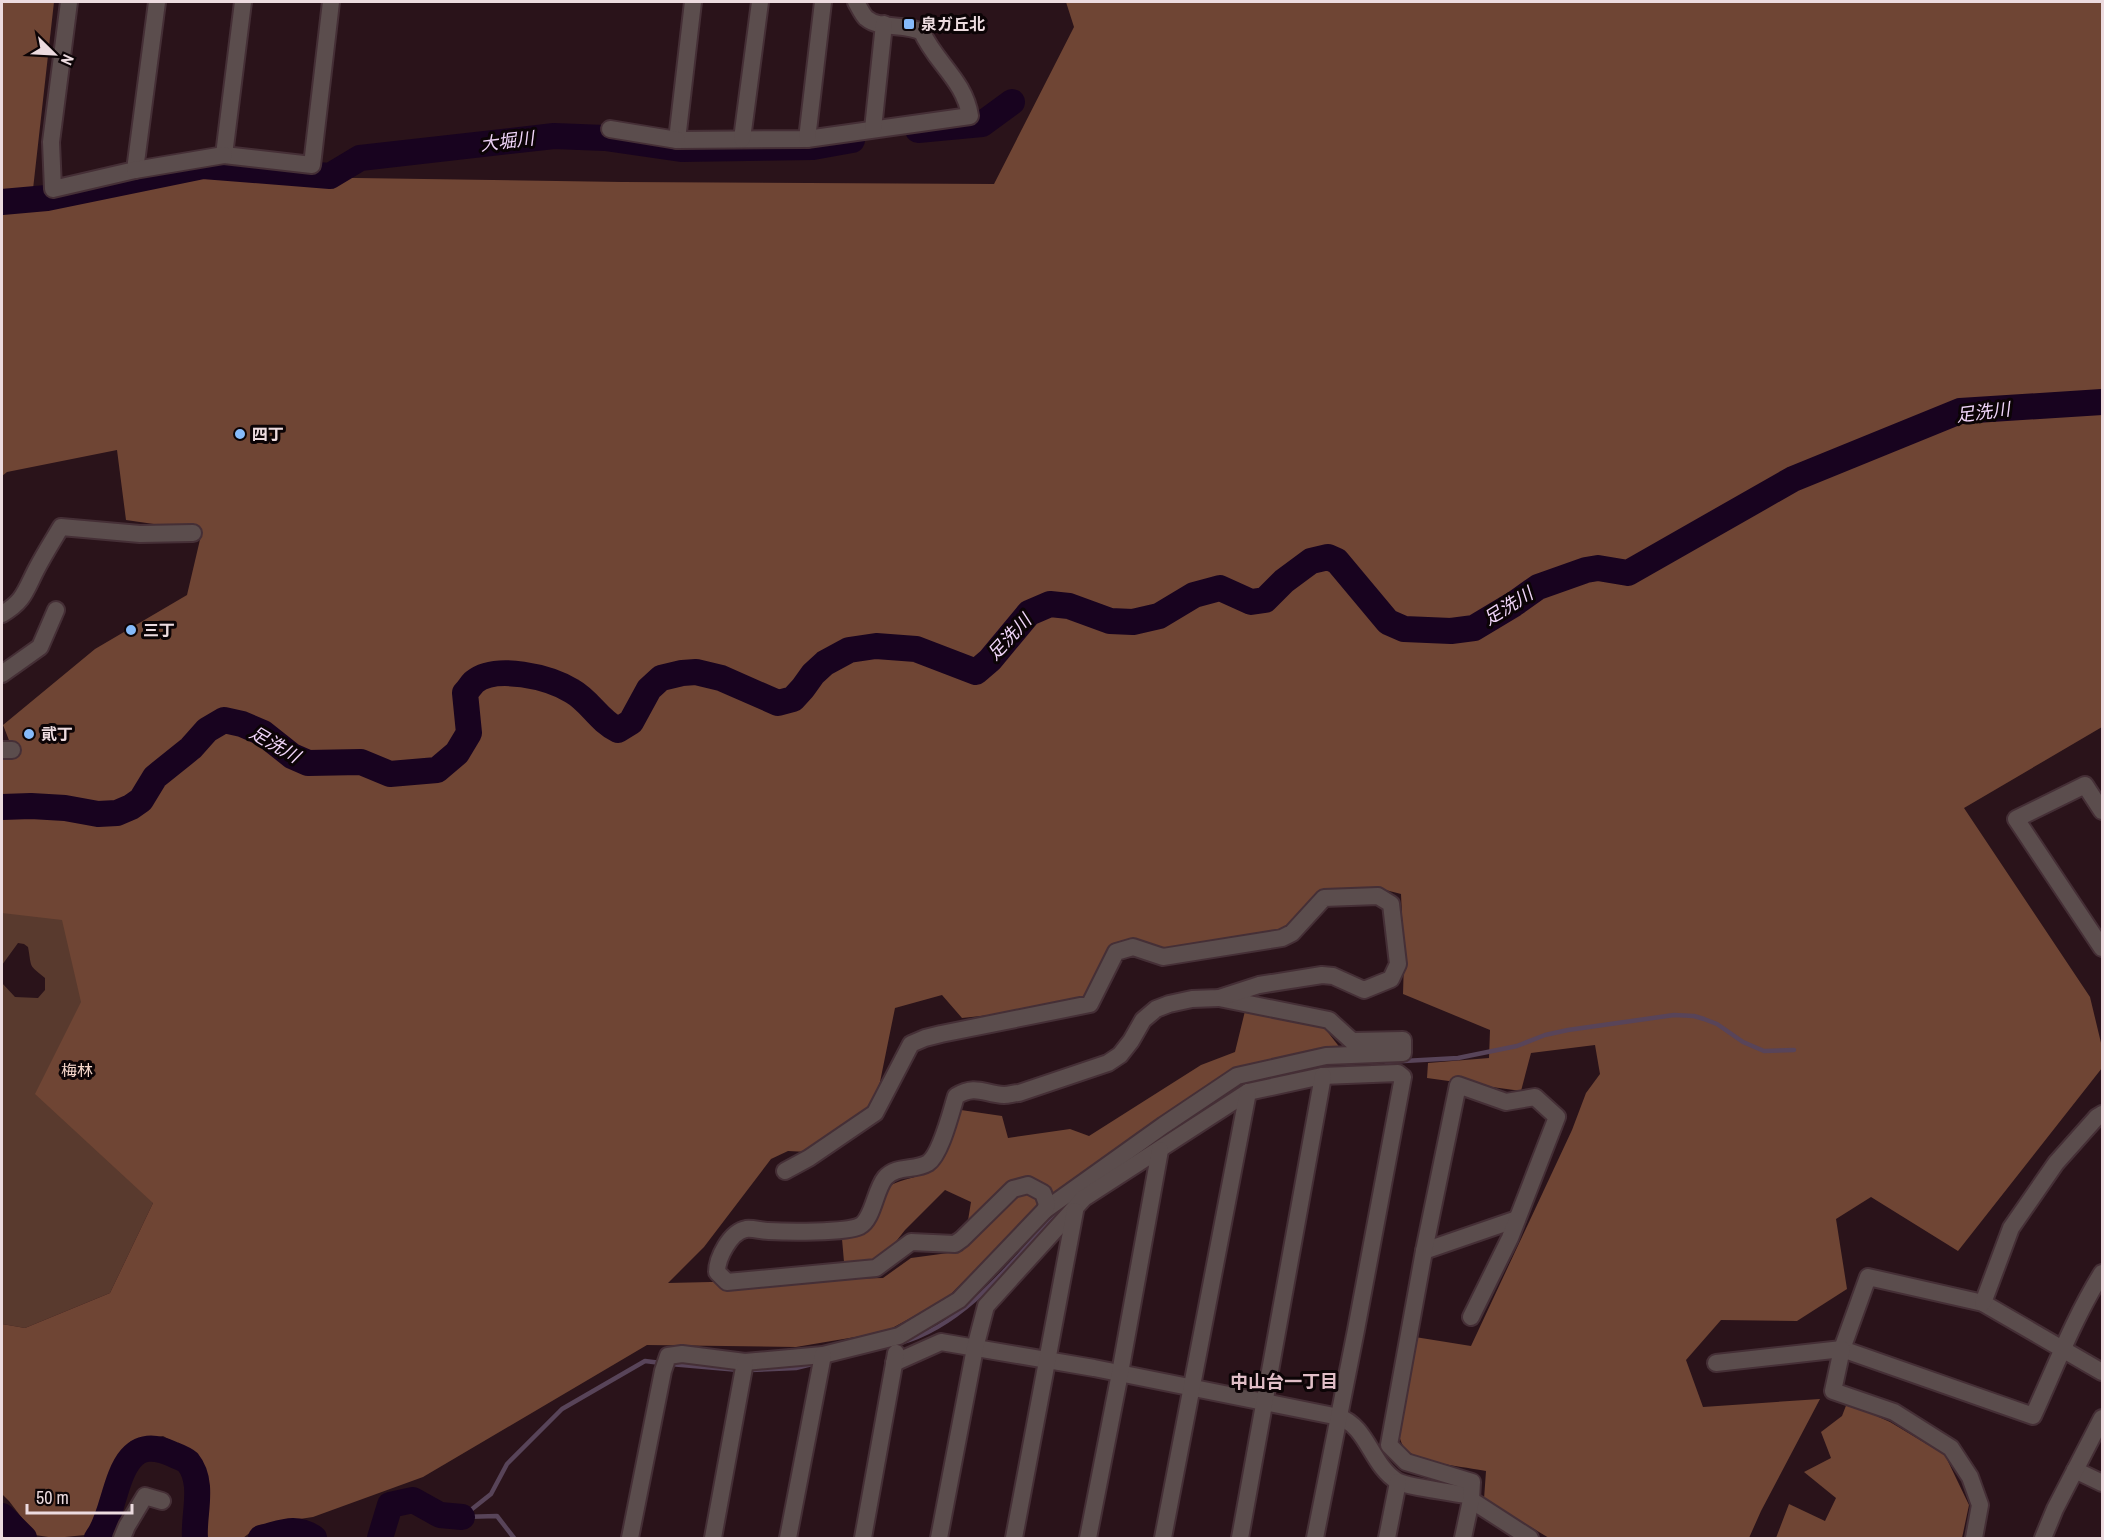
<svg xmlns="http://www.w3.org/2000/svg" width="2104" height="1540" viewBox="0 0 2104 1540" font-family="'Archivo Narrow','Noto Sans JP',sans-serif">
	<style>
		.green { fill: #593a2e }
		.forest { fill: #6f4534 }
		.lines { fill: none; stroke-linecap: round; stroke-linejoin: round }
		.stream { stroke: #584459; stroke-width: 4.5 }
		.river { stroke: #18031f; stroke-width: 26 }
		.minor-casing { stroke: #452f36; stroke-width: 20 }
		.tertiary-casing { stroke: #452f36; stroke-width: 20 }
		.minor { stroke: #5b4d4d; stroke-width: 16 }
		.tertiary { stroke: #5b4d4d; stroke-width: 16 }
		.poi-dot { fill: #86bbfb; stroke: #0c0406; stroke-width: 2 }
		.labels { text-anchor: middle; dominant-baseline: central; stroke-width: 6; stroke-linejoin: round; paint-order: stroke }
		.poi-label { font-size: 16px; font-weight: bold; fill: #ecdbdf; stroke: #0c0406; text-anchor: start }
		.park-label { font-size: 16px; fill: #f6d7cb; stroke: #0c0406 }
		.water-label { font-size: 18px; font-style: italic; fill: #f1d6fa; stroke: #0c0406 }
		.neighbourhood-label { font-size: 18px; font-weight: bold; fill: #e0bec7; stroke: #0c0406 }
	</style>
	<rect width="100%" height="100%" fill="#2a131a"/>
	<path class="green" d="M 2,761 L 35,764 L 153,1203 L 110,1293 L 25,1328 L 2,1324 L 2,983 L 15,997 L 38,998 L 45,990 L 45,978 C 28,964 32,969 28,947 L 24,944 L 18,943 L 2,965 Z"/>
	<g class="forest">
		<path d="M 2,2 L 54,2 L 32,198 L 221,176 L 622,182 L 994,184 L 1074,27 L 1066,2 L 2102,2 L 2102,727 L 1964,808 L 2090,997 L 2102,1047 L 2102,1068 L 1958,1251 L 1871,1197 L 1836,1219 L 1847,1289 L 1797,1321 L 1721,1320 L 1686,1360 L 1703,1407 L 1820,1399 L 1761,1511 L 1749,1538 L 1549,1538 L 1484,1499 L 1486,1471 C 1466,1467 1419,1463 1405,1449 C 1400,1442 1399,1435 1398,1427 L 1415,1337 L 1471,1346 L 1572,1130 L 1586,1093 L 1600,1074 L 1595,1045 L 1531,1053 L 1521,1091 L 1427,1078 L 1428,1063 L 1489,1058 L 1490,1030 L 1403,994 L 1404,960 L 1401,894 L 1378,888 L 1324,889 L 1284,930 L 1163,949 L 1130,942 L 1116,942 L 1108,949 L 1085,996 L 1009,1013 L 962,1018 L 942,995 L 895,1008 L 880,1082 L 868,1111 L 808,1152 L 788,1151 L 771,1159 L 704,1247 L 668,1283 L 883,1278 L 911,1258 L 963,1251 L 971,1202 L 945,1190 L 905,1230 L 887,1253 L 879,1259 L 844,1262 L 842,1239 C 873,1235 879,1209 891,1185 C 903,1179 916,1178 927,1172 C 949,1160 954,1131 961,1110 L 1002,1116 L 1008,1138 L 1070,1129 L 1089,1136 L 1201,1065 L 1235,1052 L 1245,1011 L 1323,1026 L 1341,1049 L 1232,1070 L 1027,1217 L 947,1298 L 885,1332 L 796,1347 L 647,1345 L 423,1477 L 313,1517 L 260,1525 L 243,1538 L 205,1538 L 203,1469 L 193,1452 L 163,1436 L 131,1441 L 114,1464 L 98,1523 L 85,1535 L 55,1538 L 35,1535 L 9,1501 L 2,1494 L 2,1324 L 25,1328 L 110,1293 L 153,1203 L 35,1094 L 81,1002 L 62,920 L 2,913 L 2,759 L 16,758 L 3,725 L 95,649 L 187,595 L 202,531 L 126,520 L 117,450 L 7,472 L 2,476 Z"/>
		<polygon points="1847,1403 1890,1422 1945,1455 1969,1505 1962,1538 1776,1538 1789,1504 1825,1521 1836,1498 1804,1472 1831,1458 1821,1432 1842,1416"/>
	</g>
	<g class="lines">
		<g class="stream">
			<polyline points="1386,1062 1458,1058 1517,1046 1545,1035 1568,1030 1674,1015 1694,1016 1704,1019 1717,1024 1743,1042 1764,1051 1794,1050"/>
			<path d="M 900,1343 C 967,1325 1016,1257 1061,1208"/>
			<polyline points="670,1364 739,1370"/>
			<polyline points="750,1370 796,1368 816,1363"/>
			<polyline points="462,1517 491,1494 507,1464 562,1409 645,1361 661,1363"/>
			<polyline points="462,1517 497,1516 514,1538"/>
		</g>
		<g class="river">
			<polyline points="918,130 982,124 1012,102"/>
			<polyline points="2,202 47,198 203,166 330,176 360,158 554,136 605,138 681,149 813,147 852,140"/>
			<path d="M 2,807 L 31,806 L 65,808 L 98,814 L 117,813 L 131,807 L 141,800 L 155,777 L 191,748 L 207,730 L 224,720 L 242,724 L 263,733 L 292,756 L 308,763 L 361,762 L 390,774 L 437,770 L 457,753 L 469,733 L 465,693 C 468,690 471,685 474,682 C 496,664 549,677 572,691 C 590,701 599,721 618,730 L 631,722 L 649,689 L 661,678 L 682,673 L 696,672 L 721,678 L 778,703 L 793,699 L 803,688 L 813,674 L 825,663 L 849,650 L 876,646 L 916,649 L 976,672 L 990,660 L 1029,613 L 1050,604 L 1069,606 L 1110,621 L 1133,622 L 1159,616 L 1194,595 L 1220,588 L 1251,602 L 1265,600 L 1284,581 L 1311,561 L 1328,557 L 1337,561 L 1388,622 L 1404,629 L 1451,631 L 1474,628 L 1514,604 L 1538,587 L 1586,570 L 1598,568 L 1628,573 L 1793,479 L 1960,411 L 2102,402"/>
			<polyline points="2,1516 24,1538"/>
			<path d="M 97,1538 C 120,1510 113,1427 172,1454 C 177,1456 185,1459 188,1462 C 205,1483 193,1515 195,1538"/>
			<path d="M 261,1538 C 282,1533 295,1525 314,1538"/>
			<polyline points="380,1538 390,1505 413,1500 440,1515 462,1517"/>
		</g>
		<defs>
			<g id="minor">
				<polyline points="69,2 51,142 53,189 135,170 157,2"/>
				<polyline points="243,2 224,155 312,165 331,2"/>
				<path d="M 693,2 L 677,140 L 807,139 L 970,116 C 965,81 935,62 922,32 C 905,23 880,30 866,18 C 862,14 859,7 856,2"/>
				<polyline points="610,129 677,140"/>
				<polyline points="873,129 884,24"/>
				<polyline points="742,139 760,2"/>
				<polyline points="807,139 823,2"/>
				<polyline points="135,170 224,155"/>
				<path d="M 2,614 C 23,602 25,592 35,572 C 43,556 52,542 61,527 L 140,534 L 193,533"/>
				<polyline points="2,674 40,647 56,610"/>
				<polyline points="2,750 12,750"/>
				<polyline points="2102,811 2085,785 2016,819 2102,948"/>
				<polyline points="1045,1210 1164,1125 1237,1076 1326,1056 1403,1053 1403,1040 1352,1041 1329,1020 1219,998"/>
				<polyline points="1424,1251 1517,1219"/>
				<path d="M 2102,1273 C 2074,1318 2055,1368 2033,1416 L 1842,1349 L 1868,1277 L 1983,1303 L 2102,1372"/>
				<polyline points="1983,1303 2011,1228 2056,1163 2097,1117 2102,1114"/>
				<path d="M 894,1363 L 941,1342 L 1094,1368 L 1339,1417 C 1367,1426 1372,1466 1397,1481 C 1406,1487 1457,1493 1471,1496"/>
				<polyline points="1716,1363 1842,1349 1833,1391 1894,1412 1951,1448 1970,1477 1980,1505 1974,1538"/>
				<polyline points="2075,1470 2102,1483"/>
				<polyline points="1471,1500 1530,1538"/>
				<polyline points="122,1538 127,1526 145,1496 162,1501"/>
				<path d="M 630,1538 L 663,1371 L 668,1356 L 682,1354 L 745,1362 L 823,1355 L 899,1336 L 959,1300 L 1045,1210 L 1047,1204 L 1043,1193 L 1028,1185 L 1013,1189 L 962,1239 L 955,1244 L 911,1242 L 876,1268 L 727,1282 L 717,1272 C 717,1258 730,1232 746,1229 C 753,1228 761,1231 768,1231 C 786,1232 846,1233 860,1226 C 873,1219 875,1190 885,1178 C 896,1165 915,1171 928,1163 C 941,1154 951,1112 956,1096 C 976,1084 984,1094 1004,1095 C 1009,1095 1015,1093 1019,1093 L 1108,1063 L 1120,1055 L 1131,1041 L 1143,1020 L 1156,1009 L 1169,1004 L 1192,999 L 1219,998 L 1259,985 L 1322,975 L 1333,976 L 1364,990 L 1391,979 L 1398,964 L 1391,904 L 1378,896 L 1324,898 L 1292,933 L 1282,938 L 1163,957 L 1133,947 L 1116,952 L 1090,1004 L 941,1034 L 925,1038 L 911,1044 L 875,1113 L 809,1158 L 785,1171"/>
				<polyline points="713,1538 745,1362"/>
				<polyline points="788,1538 823,1355"/>
				<polyline points="863,1538 896,1353"/>
				<polyline points="939,1538 975,1348 986,1306 1084,1198 1248,1092 1322,1076 1398,1073 1403,1077 1356,1330 1315,1538"/>
				<polyline points="1014,1538 1075,1211"/>
				<polyline points="1088,1538 1120,1373 1160,1150"/>
				<polyline points="1163,1538 1248,1092"/>
				<polyline points="1240,1538 1323,1076"/>
				<polyline points="1387,1538 1398,1482"/>
				<polyline points="1463,1538 1471,1500 1472,1482 1406,1462 1389,1445 1424,1251 1458,1085 1506,1102 1535,1097 1557,1117 1510,1238 1471,1317"/>
			</g>
			<polyline id="tertiary" points="2043,1538 2055,1509 2102,1418"/>
		</defs>
		<use href="#minor" class="minor-casing"/>
		<use href="#tertiary" class="tertiary-casing"/>
		<use href="#minor" class="minor"/>
		<use href="#tertiary" class="tertiary"/>
	</g>
	<g class="poi-dot">
		<rect x="903" y="18" width="12" height="12" rx="3"/>
		<circle cx="240" cy="434" r="6"/>
		<circle cx="131" cy="630" r="6"/>
		<circle cx="29" cy="734" r="6"/>
	</g>
	<g class="labels">
		<g class="poi-label">
			<text x="921" y="24">泉ガ丘北</text>
			<text x="252" y="434">四丁</text>
			<text x="143" y="630">三丁</text>
			<text x="41" y="734">貮丁</text>
		</g>
		<g class="park-label">
			<text x="77" y="1070">梅林</text>
		</g>
		<g class="water-label">
			<text transform="translate(507 141) rotate(-7)">大堀川</text>
			<text transform="translate(1983 412) rotate(-7)">足洗川</text>
			<text transform="translate(1508 606) rotate(-32)">足洗川</text>
			<text transform="translate(1009 637) rotate(-47)">足洗川</text>
			<text transform="translate(275 744) rotate(30)">足洗川</text>
		</g>
		<g class="neighbourhood-label">
			<text x="1284" y="1381">中山台一丁目</text>
		</g>
	</g>
	<rect width="2104" height="1540" fill="none" stroke="#ecdbdf" stroke-width="6"/>
	<g transform="translate(54 54) rotate(114)" stroke="#0c0406" stroke-width="4.5" paint-order="stroke">
	<path d="M0-4.5L10 22L0 15L-10 22Z" fill="#ecdbdf"/>
	<text y="-9" font-size="16" font-weight="bold" text-anchor="middle" fill="#ecdbdf">N</text>
	</g>
	<path d="M27 1504v9h105v-9" fill="none" stroke="#ecdbdf" stroke-width="3"/>
	<text x="36" y="1504" font-size="18" fill="#ecdbdf" stroke="#0c0406" stroke-width="4.5" paint-order="stroke">50 m</text>
</svg>
